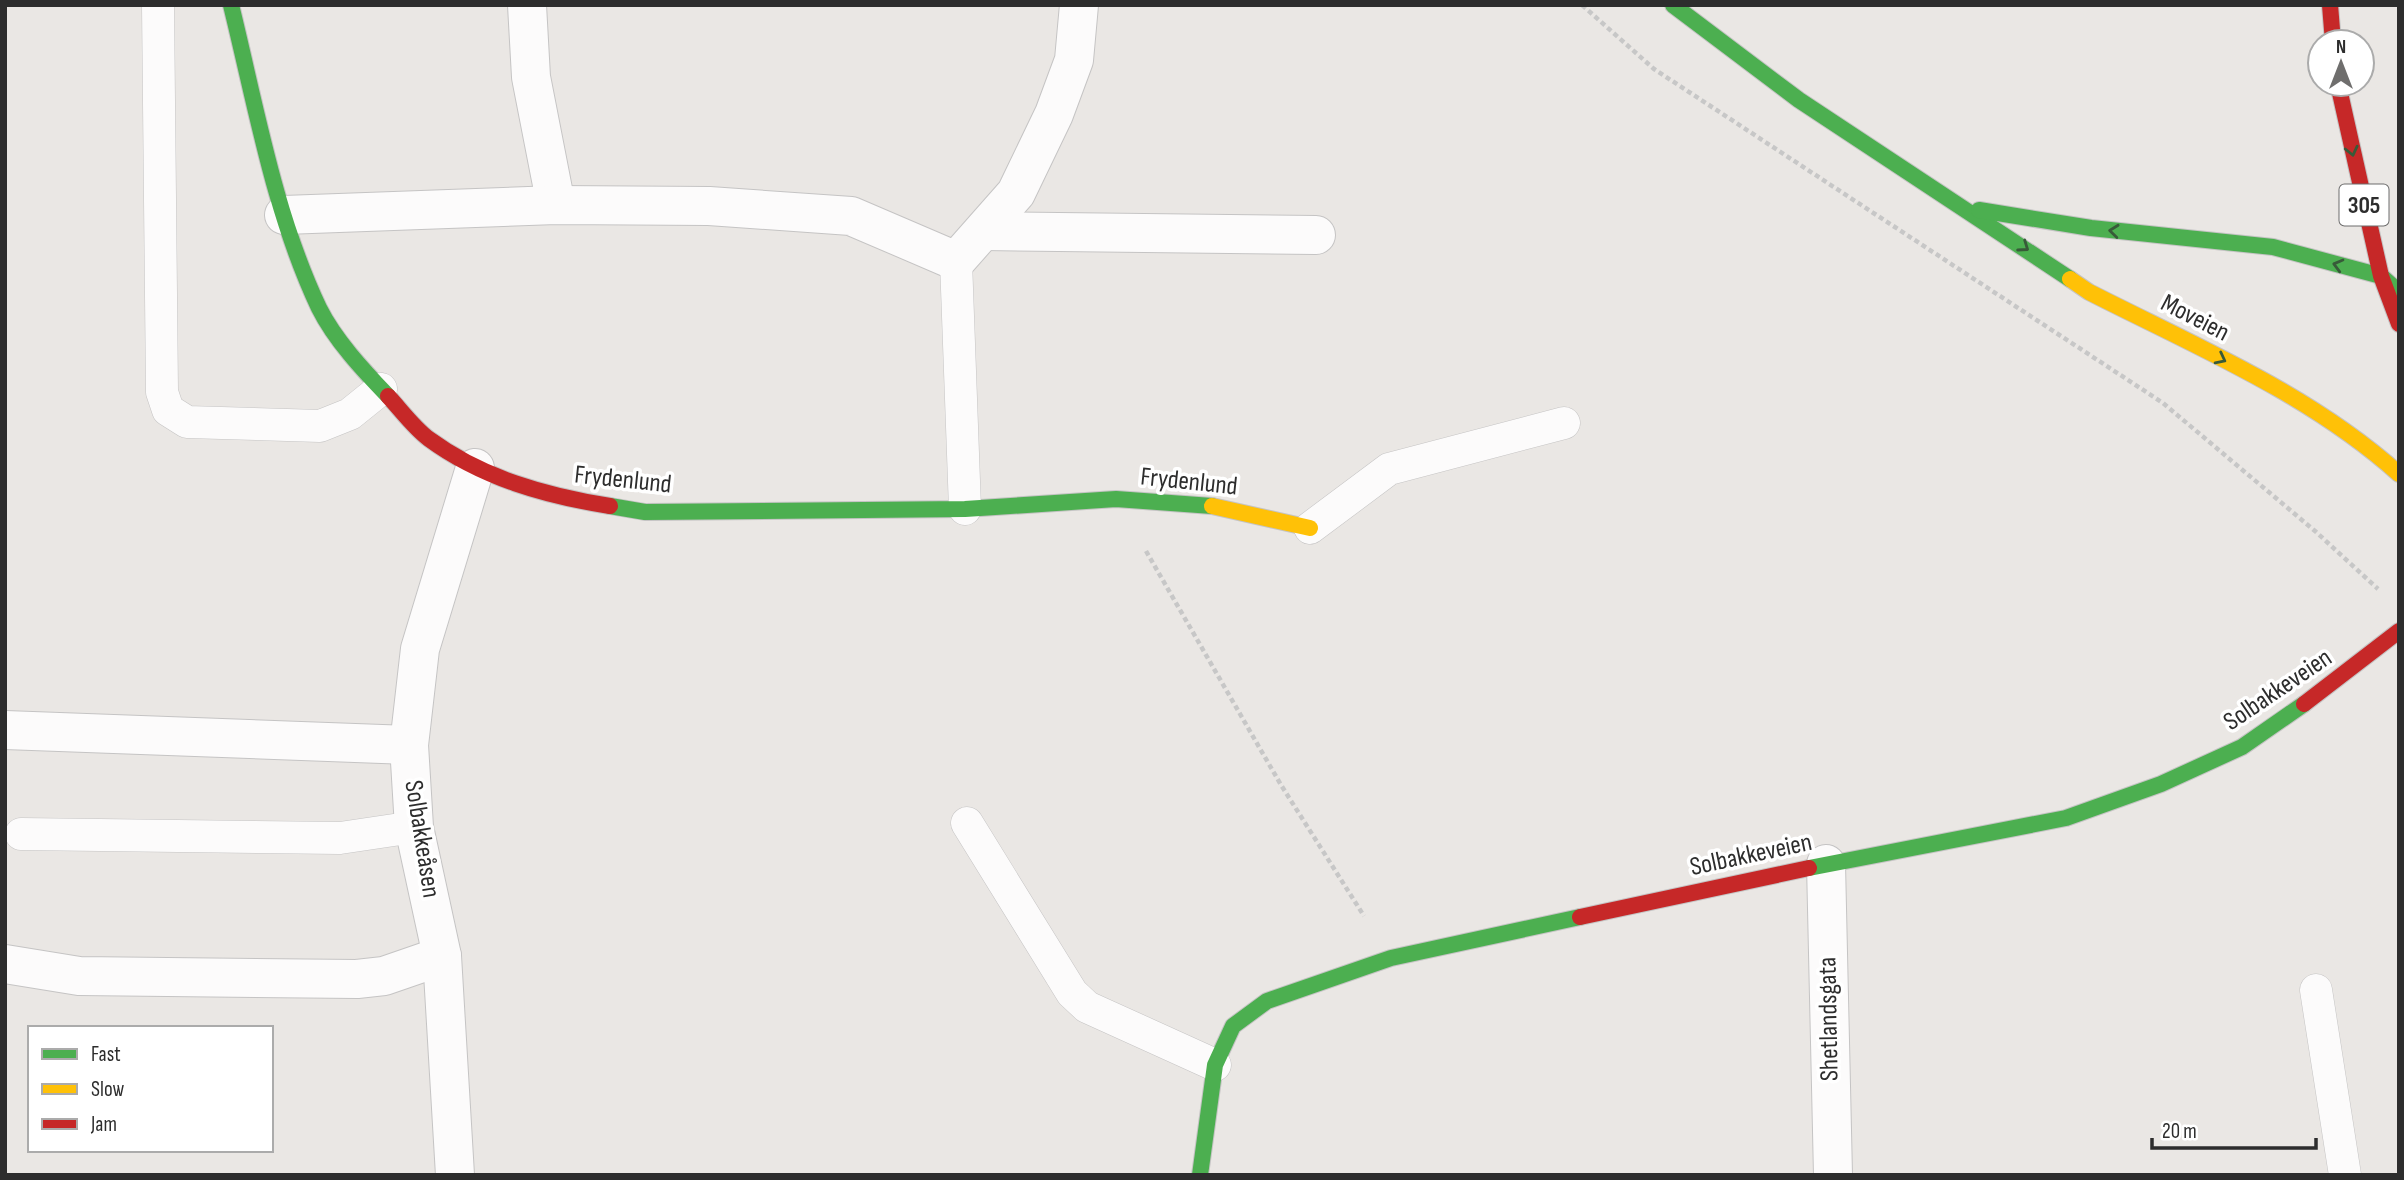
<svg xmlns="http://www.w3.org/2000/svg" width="2404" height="1180" viewBox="0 0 2404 1180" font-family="'Sofia Sans Condensed',sans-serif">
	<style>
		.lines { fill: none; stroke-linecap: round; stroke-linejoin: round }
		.lane-casing { stroke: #c5c4c4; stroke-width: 33 }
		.street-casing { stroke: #c5c4c4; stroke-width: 40 }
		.fast-casing { stroke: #c5c4c4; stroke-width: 18 }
		.slow-casing { stroke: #c5c4c4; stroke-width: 18 }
		.jam-casing { stroke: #c5c4c4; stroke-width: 18 }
		.path { stroke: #c7c7c7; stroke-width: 4.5; stroke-dasharray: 5 3.5; stroke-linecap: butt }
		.lane { stroke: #fcfbfb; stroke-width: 32 }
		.street { stroke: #fcfbfb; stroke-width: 38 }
		.fast { stroke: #4caf50; stroke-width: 16 }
		.slow { stroke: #ffc107; stroke-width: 16 }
		.jam { stroke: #c62828; stroke-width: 16 }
		.oneway { stroke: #385a39 }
		.labels { text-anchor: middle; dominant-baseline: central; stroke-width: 7; stroke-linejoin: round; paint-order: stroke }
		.shield { fill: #fff; stroke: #6c6c6c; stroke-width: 2 }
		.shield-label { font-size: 24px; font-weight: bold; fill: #2d2d2d }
		.street-label { font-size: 26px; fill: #2d2d2d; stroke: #fff }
	</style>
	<rect width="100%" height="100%" fill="#eae7e4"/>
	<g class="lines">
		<defs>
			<g id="lane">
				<polyline points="158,5 162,392 168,410 187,422 320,426 350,414 381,389"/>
				<polyline points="956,261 965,509"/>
				<polyline points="1310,528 1389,469 1564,423"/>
				<polyline points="967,823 1072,993 1087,1007 1215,1065"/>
				<polyline points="21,834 340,838 414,827"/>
				<polyline points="2316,990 2345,1175"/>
			</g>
			<g id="street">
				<polyline points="527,5 531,77 556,205"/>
				<polyline points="284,215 556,205 709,206 851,216 956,261 1016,193 1054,114 1074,60 1079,5"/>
				<polyline points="984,231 1316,235"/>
				<polyline points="5,730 409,745"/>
				<polyline points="1826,864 1833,1175"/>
				<polyline points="5,964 79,976 357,979 384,976 442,956"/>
				<polyline points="455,1175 442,956 414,827 409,745 420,649 475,468"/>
			</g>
			<g id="fast">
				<path d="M 231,5 C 256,106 274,213 319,308 C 335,340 363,370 388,396"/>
				<polyline points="1673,5 1799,100 2070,279"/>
				<polyline points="1979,210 2091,228 2273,247 2381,276 2399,292"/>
				<polyline points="610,506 645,512 965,509 1116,499 1212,506"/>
				<polyline points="1809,868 2066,818 2161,784 2242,747 2304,704"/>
				<polyline points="1200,1175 1215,1065 1233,1026 1267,1001 1391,958 1580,917"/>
			</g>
			<g id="slow">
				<path d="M 2070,279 L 2089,292 C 2195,346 2310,394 2399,474"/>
				<polyline points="1212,506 1310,528"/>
			</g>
			<g id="jam">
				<polyline points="2330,5 2333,42"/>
				<polyline points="2338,84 2381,276 2399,324"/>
				<path d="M 388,396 C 401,410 414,428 429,439 C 482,478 546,496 610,506"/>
				<polyline points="2304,704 2399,631"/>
				<polyline points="1580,917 1809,868"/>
			</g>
		</defs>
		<use href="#lane" class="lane-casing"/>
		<use href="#street" class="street-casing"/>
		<use href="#fast" class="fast-casing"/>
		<use href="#slow" class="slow-casing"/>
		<use href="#jam" class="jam-casing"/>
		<g class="path">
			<polyline points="1582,5 1654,69 2163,403 2315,531 2378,589"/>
			<polyline points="1146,551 1281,785 1364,916"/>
		</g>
		<use href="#lane" class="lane"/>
		<use href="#street" class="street"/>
		<use href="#fast" class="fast"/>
		<use href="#slow" class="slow"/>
		<use href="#jam" class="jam"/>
	</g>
	<defs><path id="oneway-chevron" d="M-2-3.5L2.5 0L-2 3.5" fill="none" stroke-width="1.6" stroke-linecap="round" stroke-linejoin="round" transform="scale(1.75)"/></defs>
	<g class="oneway">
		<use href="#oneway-chevron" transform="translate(2352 151) rotate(77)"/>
		<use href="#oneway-chevron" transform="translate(2114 231) rotate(-174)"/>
		<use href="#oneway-chevron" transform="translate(2024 247) rotate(35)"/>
		<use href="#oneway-chevron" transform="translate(2338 265) rotate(-165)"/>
		<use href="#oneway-chevron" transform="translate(2221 359) rotate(27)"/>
	</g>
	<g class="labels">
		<rect class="shield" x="2339.5" y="184.5" width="49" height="41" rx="5"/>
		<g class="shield-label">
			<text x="2364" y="205">305</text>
		</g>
		<g class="street-label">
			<text transform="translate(2195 318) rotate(27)">Moveien</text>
			<text transform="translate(623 480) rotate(6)">Frydenlund</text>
			<text transform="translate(1189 482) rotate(6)">Frydenlund</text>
			<text transform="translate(2278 690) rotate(-34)">Solbakkeveien</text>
			<text transform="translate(422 839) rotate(81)">Solbakkeåsen</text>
			<text transform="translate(1751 855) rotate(-12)">Solbakkeveien</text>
			<text transform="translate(1829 1019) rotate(-91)">Shetlandsgata</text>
		</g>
	</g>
	<rect width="2404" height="1180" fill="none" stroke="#2d2d2d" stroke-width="14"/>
	<rect x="28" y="1026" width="245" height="126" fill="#ffffff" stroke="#ababab" stroke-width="2"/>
	<rect x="42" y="1049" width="35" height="10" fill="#4caf50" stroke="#ababab" stroke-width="2"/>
	<text x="91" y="1061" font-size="21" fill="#2d2d2d">Fast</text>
	<rect x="42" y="1084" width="35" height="10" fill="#ffc107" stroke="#ababab" stroke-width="2"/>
	<text x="91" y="1096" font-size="21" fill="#2d2d2d">Slow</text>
	<rect x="42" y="1119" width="35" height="10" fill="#c62828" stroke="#ababab" stroke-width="2"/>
	<text x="91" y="1131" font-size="21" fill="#2d2d2d">Jam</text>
	<g transform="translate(2341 63)"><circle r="33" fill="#ffffff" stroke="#ababab" stroke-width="2"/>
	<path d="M0-5L12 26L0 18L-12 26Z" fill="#6f6e6d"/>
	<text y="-10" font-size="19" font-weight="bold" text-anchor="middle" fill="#2d2d2d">N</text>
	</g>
	<path d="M2152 1138v10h164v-10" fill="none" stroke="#2d2d2d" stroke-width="3.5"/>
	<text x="2162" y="1138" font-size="21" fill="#2d2d2d" stroke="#ffffff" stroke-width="5" paint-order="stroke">20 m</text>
</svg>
